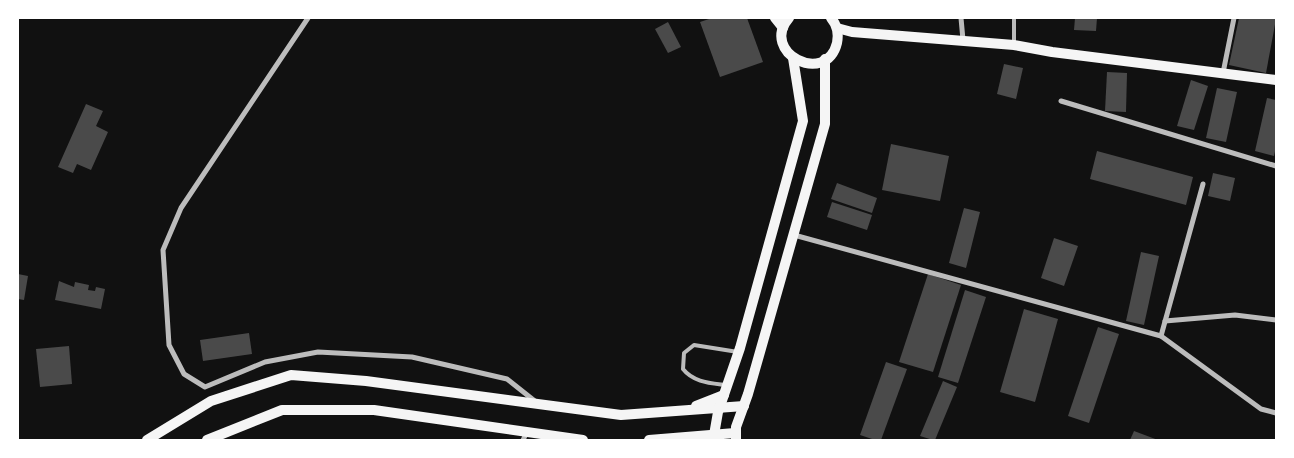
<svg xmlns="http://www.w3.org/2000/svg" width="1294" height="458" viewBox="0 0 1294 458" font-family="'Titillium Web',sans-serif">
	<style>
		.building { fill: #4a4a4a }
		.lines { fill: none; stroke-linecap: round; stroke-linejoin: round }
		.service { stroke: #bcbcbc; stroke-width: 4 }
		.minor { stroke: #bcbcbc; stroke-width: 5 }
		.secondary { stroke: #f5f5f5; stroke-width: 10 }
	</style>
	<rect width="100%" height="100%" fill="#111"/>
	<g class="building">
		<polygon points="712,18 747,18 763,62 720,77 700,22"/>
		<polygon points="1075,18 1097,18 1096,31 1074,30"/>
		<polygon points="1239,18 1276,19 1266,73 1229,65"/>
		<polygon points="668,22 681,47 668,53 655,29"/>
		<polygon points="1004,64 1023,68 1016,99 997,94"/>
		<polygon points="1107,72 1127,73 1126,112 1105,111"/>
		<polygon points="1191,80 1208,86 1194,130 1177,126"/>
		<polygon points="1217,88 1237,92 1226,142 1206,138"/>
		<polygon points="1267,98 1276,100 1276,147 1274,156 1255,151"/>
		<polygon points="86,104 103,111 96,126 108,132 91,170 77,164 73,173 58,167"/>
		<polygon points="891,144 949,156 940,201 882,190"/>
		<polygon points="1097,151 1193,177 1186,205 1090,179"/>
		<polygon points="1213,173 1235,178 1230,201 1208,196"/>
		<polygon points="837,183 877,198 872,213 831,199"/>
		<polygon points="832,202 872,215 867,230 827,217"/>
		<polygon points="964,208 980,212 966,268 949,263"/>
		<polygon points="1054,238 1078,246 1064,286 1041,278"/>
		<polygon points="1141,252 1159,256 1144,325 1126,321"/>
		<polygon points="18,274 28,276 24,300 18,299"/>
		<polygon points="928,274 961,285 933,372 899,362"/>
		<polygon points="59,281 74,287 75,282 89,285 88,290 95,291 96,287 105,289 101,309 55,300"/>
		<polygon points="965,290 986,297 958,383 938,377"/>
		<polygon points="1024,309 1058,319 1035,402 1000,392"/>
		<polygon points="1098,327 1119,334 1089,423 1068,416"/>
		<polygon points="249,333 252,354 203,361 200,340"/>
		<polygon points="69,346 72,384 40,387 36,349"/>
		<polygon points="886,362 907,369 881,440 875,440 860,435"/>
		<polygon points="943,381 957,387 935,440 933,440 920,436"/>
		<polygon points="1134,431 1158,440 1130,440"/>
	</g>
	<g class="lines">
		<g class="service">
			<polyline points="1014,45 1014,18"/>
			<path d="M 725,385 C 710,383 693,382 683,369 L 684,353 L 694,345 L 738,352"/>
		</g>
		<g class="minor">
			<polyline points="308,18 181,208 163,250 169,345 184,374 205,387 265,362 318,352 412,357 507,379 536,402"/>
			<polyline points="961,18 963,40"/>
			<polyline points="1223,73 1234,18"/>
			<polyline points="1061,101 1276,166"/>
			<polyline points="794,235 1161,336 1261,409 1276,413"/>
			<polyline points="1165,321 1235,315 1276,320"/>
			<polyline points="1161,336 1203,184"/>
			<polyline points="523,440 527,432"/>
		</g>
		<g class="secondary">
			<polyline points="775,18 783,28"/>
			<path d="M 789,18 C 759,52 826,87 837,43 C 839,33 837,25 831,18"/>
			<polyline points="837,28 852,32 1014,45 1052,52 1276,80"/>
			<polyline points="696,406 724,395"/>
			<polyline points="147,440 211,401 291,375 366,381 621,415 744,406"/>
			<polyline points="207,440 282,410 374,410 583,440"/>
			<polyline points="649,440 735,433"/>
			<polyline points="716,440 714,435 718,412 740,348 803,121 793,58"/>
			<polyline points="736,440 736,427 748,394 825,124 825,59"/>
		</g>
	</g>
	<rect width="1294" height="458" fill="none" stroke="#ffffff" stroke-width="38"/>
</svg>
